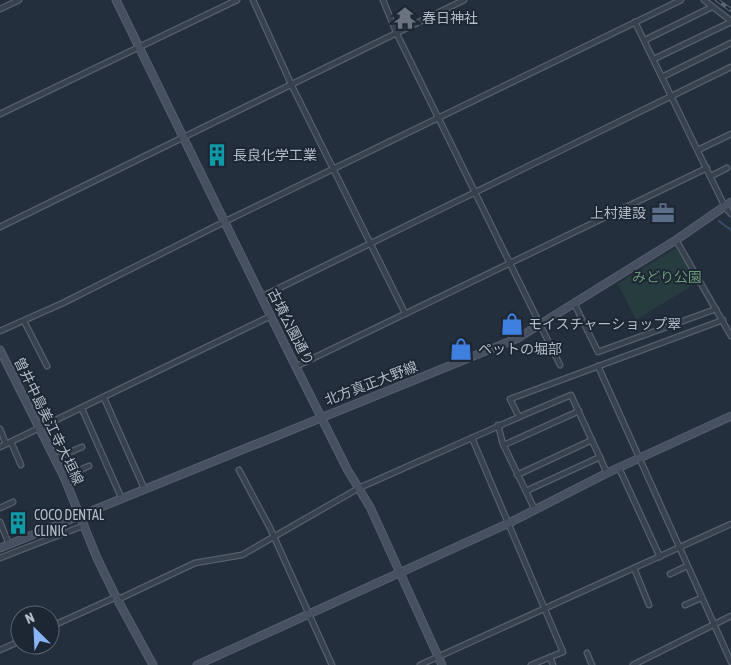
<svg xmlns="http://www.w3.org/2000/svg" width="731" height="665" viewBox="0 0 731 665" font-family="'Asap Condensed','Noto Sans JP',sans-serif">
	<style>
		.green { fill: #263c3f }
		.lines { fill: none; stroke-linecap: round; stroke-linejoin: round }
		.stream { stroke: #394c67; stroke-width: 2 }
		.street-casing { stroke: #565f6c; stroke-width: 7 }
		.secondary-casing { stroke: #565f6c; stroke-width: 9 }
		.street { stroke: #38414e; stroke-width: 4.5 }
		.secondary { stroke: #465061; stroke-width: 7 }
		.rail-casing { stroke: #5a6575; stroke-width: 4 }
		.rail { stroke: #1d2633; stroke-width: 2; stroke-dasharray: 5.5; stroke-linecap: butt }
		.labels { text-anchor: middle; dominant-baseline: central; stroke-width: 4; stroke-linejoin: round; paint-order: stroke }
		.poi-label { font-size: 14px; fill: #b4bcc9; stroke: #1d2633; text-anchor: start }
		.park-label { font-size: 14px; fill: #6b9a76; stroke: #1d2633 }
		.street-label { font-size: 14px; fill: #b4bcc9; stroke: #1d2633 }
	</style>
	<rect width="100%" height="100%" fill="#242f3e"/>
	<polygon class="green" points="676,248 698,282 636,320 618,284"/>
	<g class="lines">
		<polyline class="stream" points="719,221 731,230"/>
		<defs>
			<g id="street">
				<polyline points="253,0 292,86 405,313"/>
				<polyline points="383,0 396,32 560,365"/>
				<polyline points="704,0 731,21"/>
				<polyline points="0,9 19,0"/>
				<polyline points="635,22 725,207 731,214"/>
				<polyline points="645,40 712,7"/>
				<polyline points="654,59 731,22"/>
				<polyline points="662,77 731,43"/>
				<polyline points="0,114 237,0"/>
				<polyline points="698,150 731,134"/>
				<polyline points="711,176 727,168"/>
				<polyline points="0,227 464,0"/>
				<polyline points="676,240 731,336"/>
				<polyline points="261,297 731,67"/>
				<polyline points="574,303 598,352 716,309"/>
				<polyline points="24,321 47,366"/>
				<polyline points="0,331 63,303 224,222 681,0"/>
				<polyline points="297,366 707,168"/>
				<polyline points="598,366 731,662"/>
				<polyline points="104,398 144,488"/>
				<polyline points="82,409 121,497"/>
				<polyline points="519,417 571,395 607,473"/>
				<polyline points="498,425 503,444 535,510"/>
				<polyline points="0,429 6,444"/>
				<polyline points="472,438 563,652 531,665"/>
				<polyline points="11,442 21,465"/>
				<polyline points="504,445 579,411"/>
				<polyline points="0,447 271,316"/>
				<polyline points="54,459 82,447"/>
				<polyline points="619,468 660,557"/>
				<polyline points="239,470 270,528 332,665"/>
				<polyline points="517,475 592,440"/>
				<polyline points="64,477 89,466"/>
				<polyline points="526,491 600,457"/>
				<polyline points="0,508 13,502"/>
				<polyline points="0,522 9,544"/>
				<polyline points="0,558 85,525"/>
				<polyline points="634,568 649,605"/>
				<polyline points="670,574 687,566"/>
				<polyline points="685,605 701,598"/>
				<polyline points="50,627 116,597 121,598 195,563 242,555 359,488 519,417 510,399 723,320"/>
				<polyline points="0,650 20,641"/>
				<polyline points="587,653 592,665"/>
				<polyline points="550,657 553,665"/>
				<polyline points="420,665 731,524"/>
				<polyline points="633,665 731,616"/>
			</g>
			<g id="secondary">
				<polyline points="116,0 284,343 347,469 370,507 442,665"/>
				<polyline points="0,350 64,477 97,558 116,597 153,665"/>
				<polyline points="0,548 518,338 676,240 731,202"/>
				<polyline points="197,665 509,523 607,473 731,416"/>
			</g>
		</defs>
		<use href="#street" class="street-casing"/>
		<use href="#secondary" class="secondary-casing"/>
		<use href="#street" class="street"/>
		<use href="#secondary" class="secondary"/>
		<defs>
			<polyline id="rail" points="717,0 731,10"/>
		</defs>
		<use href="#rail" class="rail-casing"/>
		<use href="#rail" class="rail"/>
	</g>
	<defs>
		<symbol id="temple-bare" viewBox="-9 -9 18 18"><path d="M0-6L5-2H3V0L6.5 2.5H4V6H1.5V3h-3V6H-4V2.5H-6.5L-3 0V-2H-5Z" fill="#6b7280" stroke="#1d2633" stroke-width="2.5" paint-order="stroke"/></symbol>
		<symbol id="building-bare" viewBox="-9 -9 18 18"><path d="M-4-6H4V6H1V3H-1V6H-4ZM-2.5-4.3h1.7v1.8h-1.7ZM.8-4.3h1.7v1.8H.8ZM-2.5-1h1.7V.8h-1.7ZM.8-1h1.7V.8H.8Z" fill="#0f9aa8" stroke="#1d2633" stroke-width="2.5" paint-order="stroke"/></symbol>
		<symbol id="office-bare" viewBox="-9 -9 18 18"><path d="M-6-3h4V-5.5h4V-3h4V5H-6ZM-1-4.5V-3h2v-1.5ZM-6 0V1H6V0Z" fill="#5c6f8a" stroke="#1d2633" stroke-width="2.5" paint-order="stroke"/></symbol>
		<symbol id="shop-bare" viewBox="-9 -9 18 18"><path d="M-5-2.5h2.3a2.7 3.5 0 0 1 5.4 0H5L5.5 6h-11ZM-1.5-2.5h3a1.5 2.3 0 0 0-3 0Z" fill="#3f7fe0" stroke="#1d2633" stroke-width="2.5" paint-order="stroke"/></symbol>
	</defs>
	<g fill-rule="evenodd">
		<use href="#temple-bare" x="389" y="2" width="32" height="32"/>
		<use href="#building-bare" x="201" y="139" width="32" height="32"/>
		<use href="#office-bare" x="647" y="197" width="32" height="32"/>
		<use href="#shop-bare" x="496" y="308" width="32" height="32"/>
		<use href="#shop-bare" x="445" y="333" width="32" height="32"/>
		<use href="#building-bare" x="2" y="507" width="32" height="32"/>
	</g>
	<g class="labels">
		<g class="poi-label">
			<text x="422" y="18">春日神社</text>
			<text x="233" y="155">長良化学工業</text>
			<text x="646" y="213" text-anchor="end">上村建設</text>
			<text x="528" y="324">モイスチャーショップ翠</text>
			<text x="478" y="349">ペットの堀部</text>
			<text x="34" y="515">COCO DENTAL<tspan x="34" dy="16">CLINIC</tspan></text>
		</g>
		<g class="park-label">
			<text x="667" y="277">みどり公園</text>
		</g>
		<g class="street-label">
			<text transform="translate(291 327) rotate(63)">古墳公園通り</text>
			<text transform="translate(371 383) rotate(-21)">北方真正大野線</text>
			<text transform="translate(49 421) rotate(64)">曽井中島美江寺大垣線</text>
		</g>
	</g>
	<g transform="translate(35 630) rotate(336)"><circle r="24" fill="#1d2633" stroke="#59626f"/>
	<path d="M0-4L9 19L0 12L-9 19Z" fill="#8ab4f8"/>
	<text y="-8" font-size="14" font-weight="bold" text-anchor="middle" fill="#b4bcc9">N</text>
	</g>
</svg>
